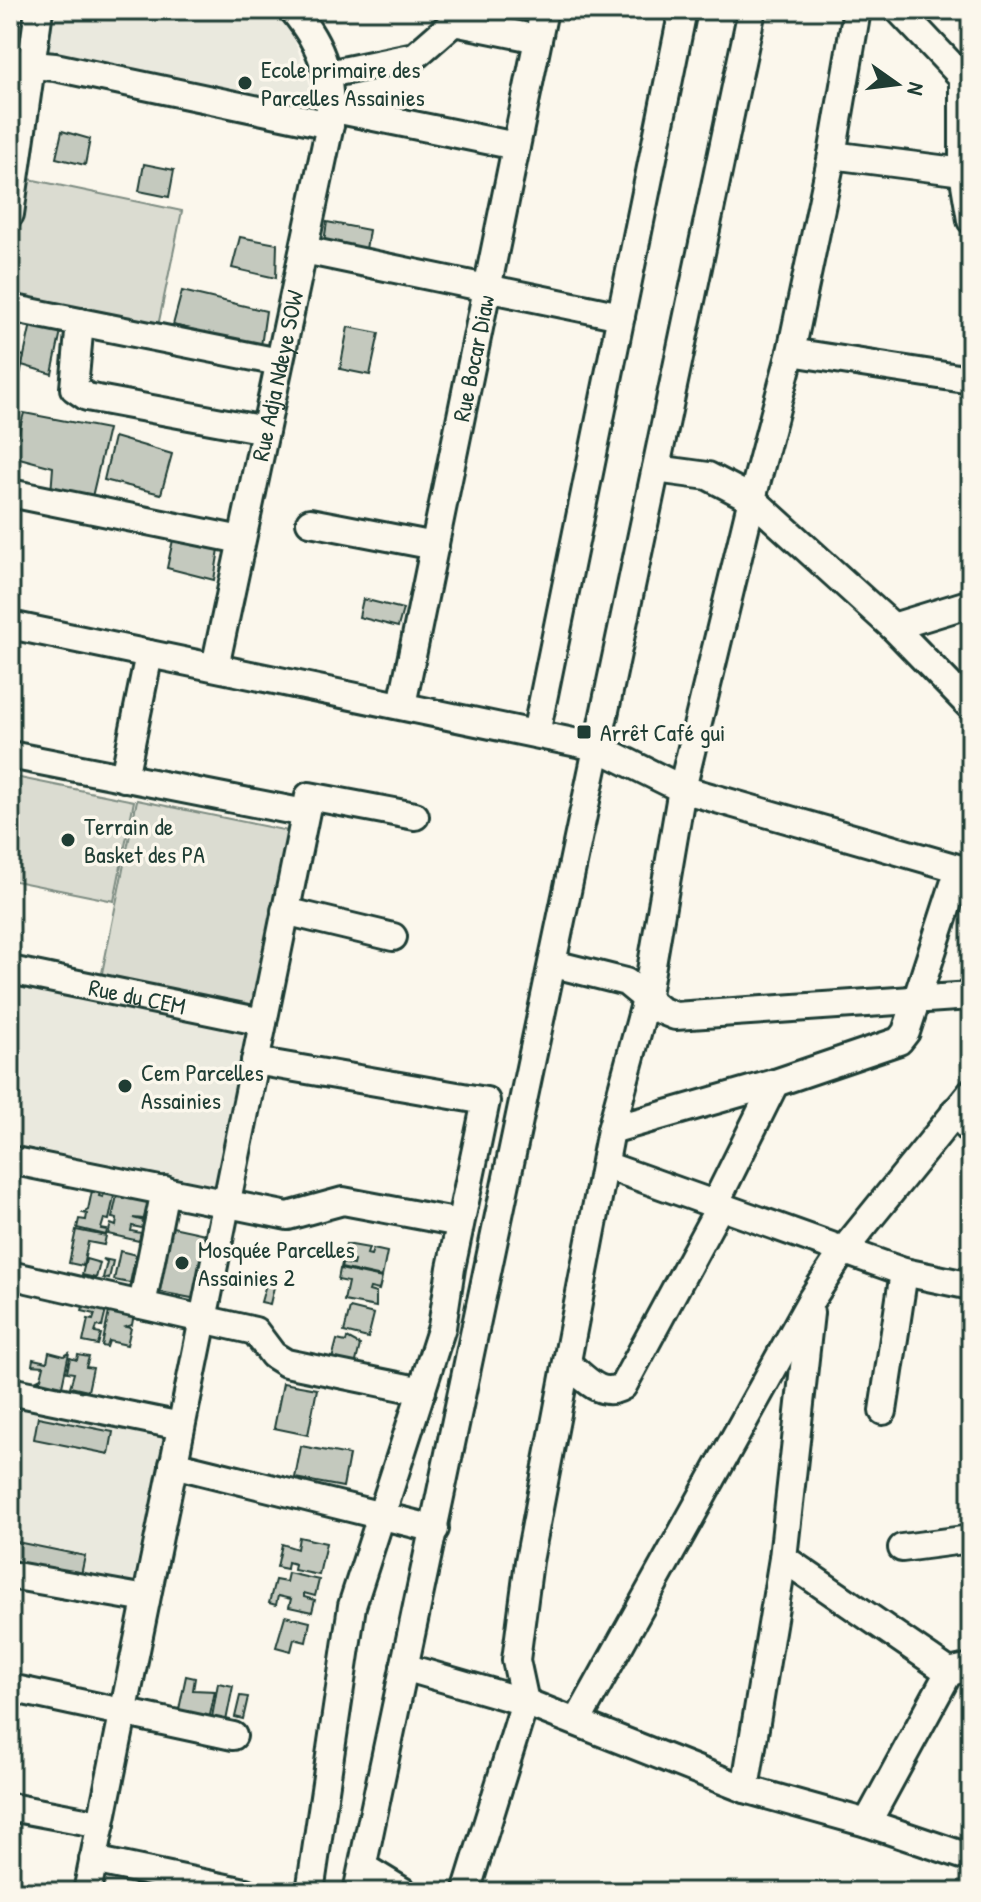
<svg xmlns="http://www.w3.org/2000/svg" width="981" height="1902" viewBox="0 0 981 1902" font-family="'Patrick Hand',sans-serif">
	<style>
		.built { fill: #eae9de }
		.pitch { fill: #dbdcd1; stroke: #7d8c82; stroke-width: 2 }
		.building { fill: #c4c9be; stroke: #1f3d34; stroke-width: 2 }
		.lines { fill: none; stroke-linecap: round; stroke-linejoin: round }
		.minor-casing { stroke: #1f3d34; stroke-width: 32 }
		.minor { stroke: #fbf7ec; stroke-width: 26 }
		.poi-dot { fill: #1f3d34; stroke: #fbf7ec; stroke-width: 3 }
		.labels { text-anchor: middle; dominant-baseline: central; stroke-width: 7; stroke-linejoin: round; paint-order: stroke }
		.poi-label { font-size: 24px; fill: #1f3d34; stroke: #fbf7ec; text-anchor: start }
		.street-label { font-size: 24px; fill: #1f3d34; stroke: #fbf7ec }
	</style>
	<rect width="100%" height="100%" fill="#fbf7ec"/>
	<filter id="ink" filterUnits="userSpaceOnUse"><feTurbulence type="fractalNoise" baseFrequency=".0125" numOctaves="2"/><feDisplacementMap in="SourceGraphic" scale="16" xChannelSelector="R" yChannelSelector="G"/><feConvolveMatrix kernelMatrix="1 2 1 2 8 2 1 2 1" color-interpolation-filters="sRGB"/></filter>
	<g filter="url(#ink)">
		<g class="built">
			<polygon points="50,10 272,10 293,36 320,114 43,53"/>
			<polygon points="10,979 252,1028 219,1186 10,1143"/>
			<polygon points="10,1399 165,1433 131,1589 10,1563"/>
		</g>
		<g class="pitch">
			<polygon points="29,179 182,211 158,326 10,295 10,270"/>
			<polygon points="10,776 134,801 114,901 10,880"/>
			<polygon points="137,800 293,832 257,1010 101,978"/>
		</g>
		<g class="building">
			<polygon points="62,131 90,139 85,165 56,158"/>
			<polygon points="144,164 174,170 169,197 139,191"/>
			<polygon points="327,222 369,230 365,256 323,248"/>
			<polygon points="240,237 277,244 276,278 232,268"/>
			<polygon points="182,291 266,311 261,346 173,325"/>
			<polygon points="32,319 62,326 52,374 22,365"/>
			<polygon points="348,327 379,333 370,375 340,369"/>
			<polygon points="10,352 24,356 16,393 10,392"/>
			<polygon points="24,413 108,429 91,501 51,494 53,467 12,456"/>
			<polygon points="114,437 172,454 161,494 104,480"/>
			<polygon points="174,535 220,543 214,580 167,568"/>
			<polygon points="363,599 403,609 398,627 359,617"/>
			<polygon points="93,1186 101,1188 99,1196 103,1197 105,1189 115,1191 109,1220 104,1219 101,1229 107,1230 106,1235 77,1228 79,1219 86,1220 87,1214 83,1213 88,1210"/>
			<polygon points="118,1191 149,1198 144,1219 133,1218 144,1221 142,1228 132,1226 131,1231 141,1233 139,1241 108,1234 111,1224 116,1226 117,1219 112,1218"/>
			<polygon points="168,1226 210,1235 197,1299 155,1291"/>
			<polygon points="76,1230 106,1236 104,1245 88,1242 83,1266 69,1263"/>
			<polygon points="346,1244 369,1248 367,1254 371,1255 373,1249 387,1252 382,1277 341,1268 342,1263 353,1265 354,1261 348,1260 349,1253 344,1253"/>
			<polygon points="120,1251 136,1255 130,1283 114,1280"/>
			<polygon points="86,1259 100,1263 96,1278 82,1275"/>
			<polygon points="103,1259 113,1261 109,1279 103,1278 107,1262"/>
			<polygon points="340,1269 382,1278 379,1290 370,1288 369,1291 376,1293 376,1307 344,1301 348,1282 338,1280"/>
			<polygon points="266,1284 274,1287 270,1304 261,1302"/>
			<polygon points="85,1297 108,1302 102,1327 97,1326 95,1333 101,1334 98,1345 83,1342 88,1319 93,1320 95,1314 82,1311"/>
			<polygon points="111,1302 120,1304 120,1315 121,1311 135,1308 132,1325 126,1327 131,1328 127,1345 109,1341 107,1347 102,1346"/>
			<polygon points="350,1308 374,1314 368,1338 344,1332"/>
			<polygon points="347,1338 360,1345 354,1370 319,1361 320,1356 332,1359 337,1340 346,1342"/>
			<polygon points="49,1352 64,1356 69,1353 62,1386 37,1380 41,1378 44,1366 32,1365 33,1359 47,1362"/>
			<polygon points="78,1355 89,1357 86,1367 93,1368 88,1391 70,1387 74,1373 67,1372 70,1358 77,1360"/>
			<polygon points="283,1383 317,1389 308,1435 274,1428"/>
			<polygon points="38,1417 113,1432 109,1454 34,1439"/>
			<polygon points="301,1446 349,1455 343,1487 295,1478"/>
			<polygon points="299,1537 326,1543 319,1575 294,1570 295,1564 288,1562 287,1569 277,1567 282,1544 297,1549"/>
			<polygon points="12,1541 85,1556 81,1575 10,1561"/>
			<polygon points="288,1573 319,1580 315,1596 304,1593 304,1597 315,1600 312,1612 289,1607 291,1599 278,1596 276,1605 269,1603 275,1580 286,1582"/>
			<polygon points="285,1616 310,1622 306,1642 294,1639 291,1651 276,1647"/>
			<polygon points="186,1676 195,1678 193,1690 215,1691 208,1725 177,1719"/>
			<polygon points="218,1683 233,1686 225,1726 211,1723"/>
			<polygon points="240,1696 248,1697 243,1719 235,1717"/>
		</g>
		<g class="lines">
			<defs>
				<g id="minor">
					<polyline points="857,10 832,155 791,352 971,380"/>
					<polyline points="899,10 971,86"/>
					<polyline points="10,63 55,67 330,125"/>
					<polyline points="328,74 415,56 454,22 538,39"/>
					<polyline points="963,78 963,172 971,220"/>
					<polyline points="330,108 516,146"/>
					<polyline points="832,155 963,172"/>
					<polyline points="10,214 39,10"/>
					<polyline points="304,250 621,316"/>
					<polyline points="10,308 279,362"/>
					<polyline points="80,322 74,388 87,397 265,430"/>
					<polyline points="791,352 752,499 893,627 971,707"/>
					<polyline points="10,493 241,540"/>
					<polyline points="310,522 435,546"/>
					<polyline points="10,625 597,747 682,789 971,872"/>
					<polyline points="893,627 971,603"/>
					<path id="s1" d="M 215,667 L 330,125 C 331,76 325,49 293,10"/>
					<path id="s2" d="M 402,705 L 544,10"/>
					<polyline points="536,734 683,10"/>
					<polyline points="10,755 305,813"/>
					<polyline points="124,778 149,654"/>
					<polyline points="285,911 393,937"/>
					<polyline points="554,964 626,982 660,1010 675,1016 971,996"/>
					<path id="s3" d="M 10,970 L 263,1022"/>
					<polyline points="255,1061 486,1101 451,1268 442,1327 352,1606 310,1892"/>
					<polyline points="955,1111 971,1131"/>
					<polyline points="611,1130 775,1083 899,1041 906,1032 959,869"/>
					<polyline points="10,1160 288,1216 343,1201 460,1223"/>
					<polyline points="605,1165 904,1272 971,1286"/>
					<polyline points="715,1204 775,1083"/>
					<polyline points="10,1275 255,1331 273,1355 286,1363 422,1391"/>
					<polyline points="142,1305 165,1190"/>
					<path d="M 569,1365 C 586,1379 601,1399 623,1386 L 720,1206"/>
					<polyline points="10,1391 181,1426"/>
					<polyline points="883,1411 904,1272"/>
					<polyline points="173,1464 435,1529"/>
					<polyline points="902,1548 971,1539"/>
					<polyline points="783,1558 949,1672 971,1667"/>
					<polyline points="10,1575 146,1599"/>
					<polyline points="404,1667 525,1702 745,1789 867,1823 971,1858"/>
					<polyline points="10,1688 233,1736"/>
					<polyline points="577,1722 811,1300 843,1251 971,1093"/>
					<polyline points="745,1789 783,1558 810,1313"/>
					<polyline points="10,1807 101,1824"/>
					<polyline points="867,1823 949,1672"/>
					<polyline points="93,1860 245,1892"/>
					<polyline points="363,1867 404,1892"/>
					<polyline points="87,1892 309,796 415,816"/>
					<polyline points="357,1892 752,10"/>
					<polyline points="466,1892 525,1702 516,1660 529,1561 611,1130 646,1000 682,789 752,499 708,476 656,469"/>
				</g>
			</defs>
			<use href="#minor" class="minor-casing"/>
			<use href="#minor" class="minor"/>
		</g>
	</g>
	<g class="poi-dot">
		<circle cx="245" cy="83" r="8"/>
		<rect x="576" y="724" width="16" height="16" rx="4"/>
		<circle cx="68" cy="840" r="8"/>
		<circle cx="125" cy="1086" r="8"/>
		<circle cx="182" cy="1263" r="8"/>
	</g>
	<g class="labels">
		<g class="poi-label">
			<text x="261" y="69">Ecole primaire des<tspan x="261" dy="28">Parcelles Assainies</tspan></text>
			<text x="600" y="732">Arrêt Café gui</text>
			<text x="84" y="826">Terrain de<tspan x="84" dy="28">Basket des PA</tspan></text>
			<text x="141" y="1072">Cem Parcelles<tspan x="141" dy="28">Assainies</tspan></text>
			<text x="198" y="1249">Mosquée Parcelles<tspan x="198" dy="28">Assainies 2</tspan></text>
		</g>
		<g class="street-label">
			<text stroke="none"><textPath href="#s2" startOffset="354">Rue Bocar Diaw</textPath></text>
			<text stroke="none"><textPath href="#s1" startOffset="298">Rue Adja Ndeye SOW</textPath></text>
			<text stroke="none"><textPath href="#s3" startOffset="130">Rue du CEM</textPath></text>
		</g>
	</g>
	<rect width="981" height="1902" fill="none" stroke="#fbf7ec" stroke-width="40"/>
	<rect x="20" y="20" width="941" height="1862" fill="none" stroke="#1f3d34" stroke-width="3" filter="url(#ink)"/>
	<g transform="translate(897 84) rotate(104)" stroke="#fbf7ec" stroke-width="6" paint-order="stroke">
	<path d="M0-6L14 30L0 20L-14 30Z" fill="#1f3d34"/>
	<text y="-12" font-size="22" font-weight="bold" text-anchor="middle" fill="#1f3d34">N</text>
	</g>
</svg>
